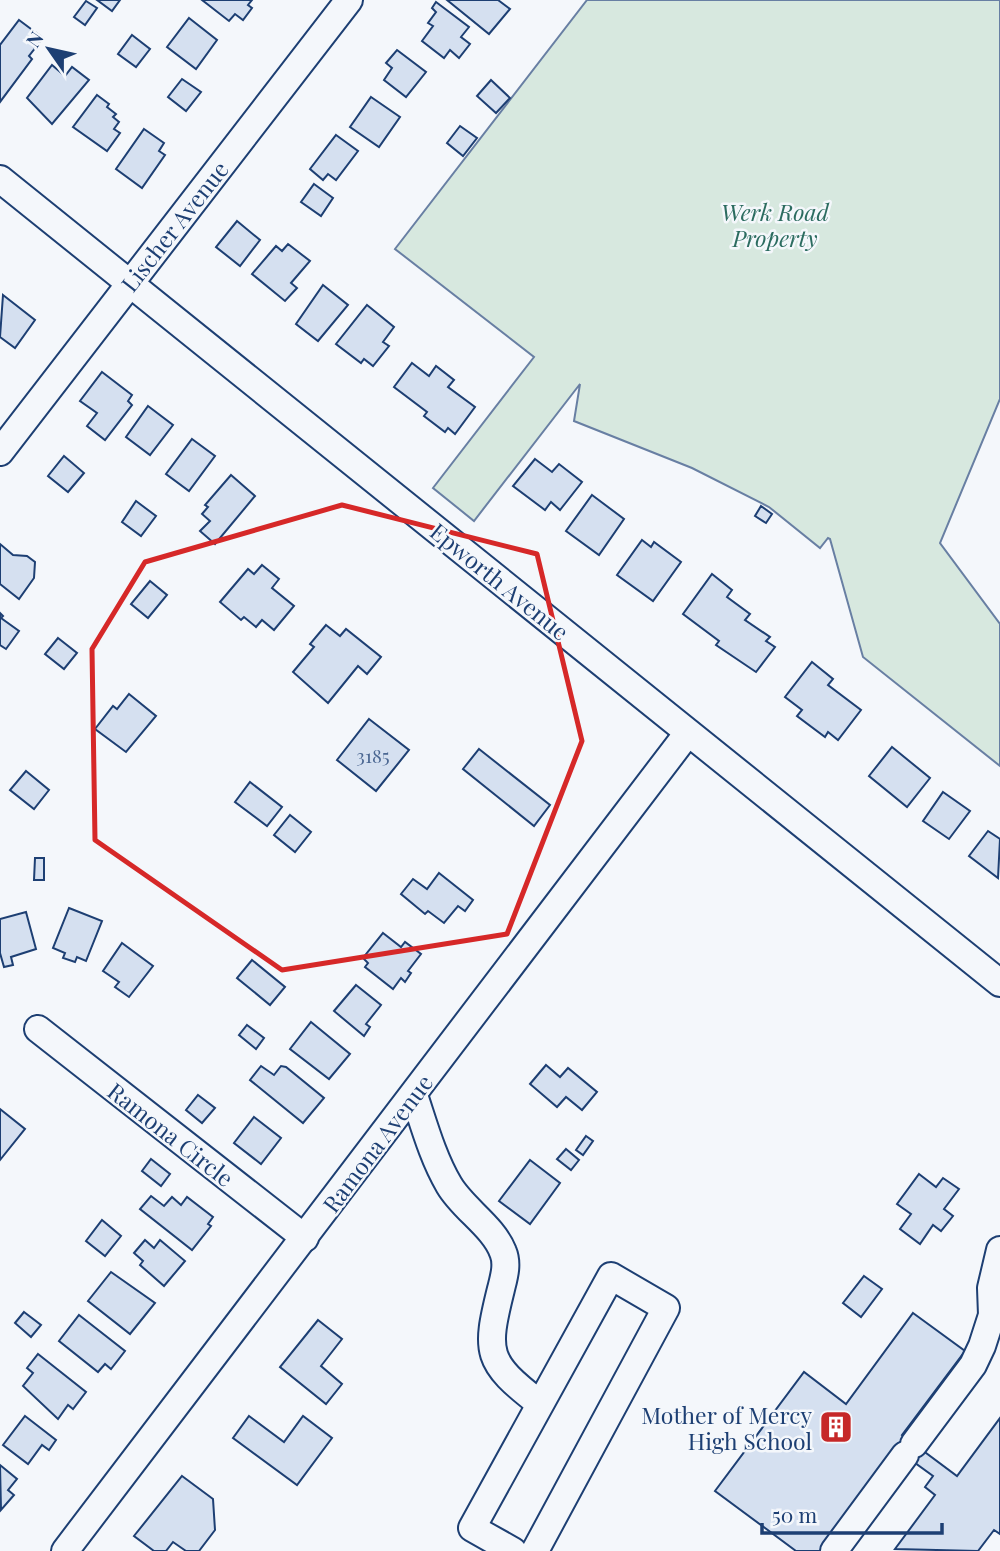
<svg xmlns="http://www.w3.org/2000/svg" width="1000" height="1551" viewBox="0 0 1000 1551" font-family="'Playfair Display',serif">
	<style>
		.green { fill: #d7e8df; stroke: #687fa3; stroke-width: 2 }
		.building { fill: #d5e0f0; stroke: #1d3f73; stroke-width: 2 }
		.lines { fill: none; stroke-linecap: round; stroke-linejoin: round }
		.minor-casing { stroke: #1d3f73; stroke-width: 30 }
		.minor { stroke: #f4f7fb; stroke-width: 26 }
		.marked { fill: none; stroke: #d62828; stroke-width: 5; stroke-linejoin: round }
		.labels { text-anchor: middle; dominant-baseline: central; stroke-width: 5; stroke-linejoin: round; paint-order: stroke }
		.number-label { font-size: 19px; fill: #4b6792 }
		.park-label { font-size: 23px; font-style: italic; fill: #2c6c60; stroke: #f4f7fb }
		.street-label { font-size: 23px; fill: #1d3f73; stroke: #f4f7fb }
		.poi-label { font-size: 23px; fill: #1d3f73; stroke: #f4f7fb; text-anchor: end }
	</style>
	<rect width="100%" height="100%" fill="#f4f7fb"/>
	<polygon class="green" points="587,0 1000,0 1000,399 940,543 1000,624 1000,766 863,657 830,539 828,538 820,548 769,507 692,468 574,421 580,384 474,521 433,488 534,357 395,249"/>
	<g class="building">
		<polygon points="97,0 120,0 112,11"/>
		<polygon points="202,0 252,0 248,5 252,8 243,20 235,14 229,21"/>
		<polygon points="447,0 498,0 510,9 489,34"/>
		<polygon points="86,1 97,8 85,25 74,17"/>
		<polygon points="436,2 469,27 461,37 470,44 459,58 450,50 444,58 422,41 433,26 428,23 436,12 432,8"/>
		<polygon points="189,18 217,40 196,69 167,47"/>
		<polygon points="19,20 43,38 29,56 32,59 0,102 0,45"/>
		<polygon points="132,35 150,49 136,67 118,54"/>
		<polygon points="397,50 426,72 406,97 384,80 392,68 386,63"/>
		<polygon points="52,65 65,76 72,67 89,80 52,124 27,98"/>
		<polygon points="182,79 201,92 186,111 168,97"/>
		<polygon points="491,80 510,98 496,113 477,96"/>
		<polygon points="97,95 109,104 107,107 116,114 113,117 119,122 114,129 120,133 107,151 73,127"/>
		<polygon points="371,97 400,117 379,147 350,127"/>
		<polygon points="460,126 477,138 463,156 447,143"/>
		<polygon points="144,129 164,143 159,151 165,155 142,188 116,169"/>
		<polygon points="336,135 358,151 336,180 328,174 323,180 310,169"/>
		<polygon points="314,184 333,198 321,216 301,202"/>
		<polygon points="237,221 260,240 240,266 216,247"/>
		<polygon points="288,244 310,261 291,283 297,288 285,301 252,274 276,246 282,251"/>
		<polygon points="323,285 348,305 318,341 296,324"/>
		<polygon points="3,295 35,320 15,348 0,337"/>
		<polygon points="367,305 394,327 383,342 389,346 373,366 364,359 361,363 336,344"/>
		<polygon points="412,363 429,376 436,366 454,380 448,387 475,407 455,434 448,428 445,432 424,416 427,412 394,387"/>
		<polygon points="102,372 132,395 128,401 132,405 105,440 87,426 97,413 80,401"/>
		<polygon points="148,406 173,425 150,455 126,437"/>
		<polygon points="192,439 215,456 189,491 166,474"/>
		<polygon points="64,456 84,473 68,492 48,476"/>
		<polygon points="535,459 552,472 559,464 582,482 560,510 551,502 545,510 513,486"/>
		<polygon points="231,475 255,496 215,544 200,531 210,521 202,514 208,507 205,505"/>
		<polygon points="592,495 624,519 599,555 566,531"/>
		<polygon points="136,501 156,516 141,536 122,522"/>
		<polygon points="761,506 772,514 766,523 755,516"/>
		<polygon points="642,540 651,547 654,542 681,562 653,601 617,575"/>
		<polygon points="0,544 13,555 27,556 35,562 34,578 19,599 0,584"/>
		<polygon points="262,565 279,579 272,588 294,606 274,630 262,620 256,627 244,617 241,620 220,602 248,569 254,574"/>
		<polygon points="712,574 732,590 727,597 750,614 745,620 770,637 766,641 775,647 756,672 716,645 719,641 683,614"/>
		<polygon points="150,581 167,595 148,618 131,604"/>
		<polygon points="0,613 3,616 1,618 19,631 6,649 0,645"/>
		<polygon points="326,625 340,636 346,629 381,657 367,674 358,666 328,703 293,672 314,647 310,644"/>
		<polygon points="58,638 77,653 64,669 45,654"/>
		<polygon points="812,662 833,679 828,685 861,710 838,740 828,732 825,737 797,716 802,710 785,697"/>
		<polygon points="129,694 156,716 126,752 95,729 113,706 117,709"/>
		<polygon points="369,719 409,750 376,791 337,760"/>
		<polygon points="892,747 930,778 907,807 869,776"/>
		<polygon points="479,749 550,805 534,826 463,769"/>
		<polygon points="26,771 49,790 34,809 10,790"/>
		<polygon points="250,782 282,807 267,826 235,802"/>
		<polygon points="943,792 970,811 949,839 923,821"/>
		<polygon points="290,815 311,832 295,852 274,835"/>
		<polygon points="988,831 1000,839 998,878 969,856"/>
		<polygon points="35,858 44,858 44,880 34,880"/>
		<polygon points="439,873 473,900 465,911 458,906 444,923 428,911 425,914 401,894 413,879 427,889"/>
		<polygon points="69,908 102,921 86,961 77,957 75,962 63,958 65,953 53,948"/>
		<polygon points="26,912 36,949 11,957 13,965 4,967 0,953 0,919"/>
		<polygon points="383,933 401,947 405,942 421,954 408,971 411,973 405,982 401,978 393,989 365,967 368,963 363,958"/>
		<polygon points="122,943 153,966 129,997 115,987 119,982 103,971"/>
		<polygon points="252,960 285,987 270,1005 237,978"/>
		<polygon points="356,985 381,1005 366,1024 370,1027 364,1036 334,1011"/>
		<polygon points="311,1022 350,1054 329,1079 290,1049"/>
		<polygon points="247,1025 264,1038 256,1049 239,1035"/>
		<polygon points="546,1065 560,1077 568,1068 597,1092 582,1110 566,1097 557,1107 530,1084"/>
		<polygon points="261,1066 274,1075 281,1066 286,1067 324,1098 303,1123 250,1080"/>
		<polygon points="198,1095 215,1108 202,1123 186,1110"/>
		<polygon points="0,1109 25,1129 0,1160"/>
		<polygon points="254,1117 281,1138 261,1164 234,1143"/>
		<polygon points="586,1136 593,1141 583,1155 576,1150"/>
		<polygon points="566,1149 579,1160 571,1170 557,1159"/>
		<polygon points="151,1159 170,1174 161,1186 142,1171"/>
		<polygon points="530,1160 560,1183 530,1224 499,1201"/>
		<polygon points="919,1174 936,1187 943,1178 959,1189 944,1209 953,1216 941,1231 933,1225 920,1244 900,1229 911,1214 897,1204"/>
		<polygon points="151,1196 164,1206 172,1197 181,1205 187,1197 213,1217 208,1224 211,1226 192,1250 140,1209"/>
		<polygon points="102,1220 121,1236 105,1256 86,1241"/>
		<polygon points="145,1240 154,1248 160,1240 185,1261 164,1286 140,1265 143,1261 134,1253"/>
		<polygon points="111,1272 155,1303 130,1334 88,1301"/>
		<polygon points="864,1276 882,1289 861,1317 843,1303"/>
		<polygon points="24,1312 41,1325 31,1337 15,1323"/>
		<polygon points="913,1313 965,1351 902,1435 957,1476 1000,1418 1000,1534 994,1530 978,1551 895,1549 935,1495 925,1487 933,1476 897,1450 822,1551 796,1551 715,1491 804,1372 846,1404"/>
		<polygon points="79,1315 125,1351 111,1369 105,1364 98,1372 59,1341"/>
		<polygon points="318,1320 342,1339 321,1366 342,1384 326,1404 280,1367"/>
		<polygon points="38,1354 86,1392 73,1409 68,1405 58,1419 23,1386 33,1373 27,1368"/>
		<polygon points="25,1416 56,1440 49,1450 42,1445 28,1464 3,1445"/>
		<polygon points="249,1416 284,1442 303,1416 332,1438 297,1485 233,1438"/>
		<polygon points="0,1465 17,1479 8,1490 14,1495 1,1510"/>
		<polygon points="182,1476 213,1499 215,1530 199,1551 186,1551 173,1542 166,1551 154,1551 134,1536"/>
	</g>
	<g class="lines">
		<defs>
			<g id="minor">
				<polyline points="0,179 1000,983"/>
				<polyline points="0,452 349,0"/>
				<polyline points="38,1029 305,1238"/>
				<path d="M 414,1095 C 424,1125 433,1158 449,1185 C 463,1209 493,1226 503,1252 C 508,1264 504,1277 501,1289 C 485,1353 486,1362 539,1403"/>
				<polyline points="914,1444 973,1365 982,1346 992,1315 991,1288 1000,1250"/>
				<polyline points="65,1551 687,734"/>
				<polyline points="513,1551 472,1528 611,1276 666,1308 535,1551"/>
				<polyline points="834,1551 905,1455"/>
			</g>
		</defs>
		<use href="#minor" class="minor-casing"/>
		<use href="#minor" class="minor"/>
	</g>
	<path class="marked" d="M 342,505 L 537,554 L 582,741 L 507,934 L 282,970 L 95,840 L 92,649 L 145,562 Z"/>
	<defs>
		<symbol id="building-square" viewBox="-11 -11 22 22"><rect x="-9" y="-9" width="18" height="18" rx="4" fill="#c62828" stroke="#f4f7fb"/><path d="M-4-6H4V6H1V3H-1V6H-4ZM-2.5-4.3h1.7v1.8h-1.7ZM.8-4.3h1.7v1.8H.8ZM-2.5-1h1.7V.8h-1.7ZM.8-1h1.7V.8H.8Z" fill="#fff"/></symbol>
	</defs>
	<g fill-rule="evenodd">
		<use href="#building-square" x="817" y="1408" width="38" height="38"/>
	</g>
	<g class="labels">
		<g class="number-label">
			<text x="373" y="755">3185</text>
		</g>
		<g class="park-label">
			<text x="775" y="211">Werk Road<tspan x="775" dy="26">Property</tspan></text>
		</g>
		<g class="street-label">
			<text transform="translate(174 226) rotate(-52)">Lischer Avenue</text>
			<text transform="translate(500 581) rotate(39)">Epworth Avenue</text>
			<text transform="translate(171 1134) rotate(38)">Ramona Circle</text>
			<text transform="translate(377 1143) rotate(-53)">Ramona Avenue</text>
		</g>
		<g class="poi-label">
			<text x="812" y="1414">Mother of Mercy<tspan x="812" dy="26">High School</tspan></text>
		</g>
	</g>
	<g transform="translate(49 49) rotate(304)" stroke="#f4f7fb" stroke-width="5" paint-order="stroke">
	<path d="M0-5L12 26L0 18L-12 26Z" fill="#1d3f73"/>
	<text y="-10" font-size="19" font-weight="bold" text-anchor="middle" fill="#1d3f73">N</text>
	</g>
	<path d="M762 1523v10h180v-10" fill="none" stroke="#1d3f73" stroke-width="3.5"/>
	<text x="772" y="1523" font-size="21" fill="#1d3f73" stroke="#f4f7fb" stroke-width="5" paint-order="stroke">50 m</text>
</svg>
